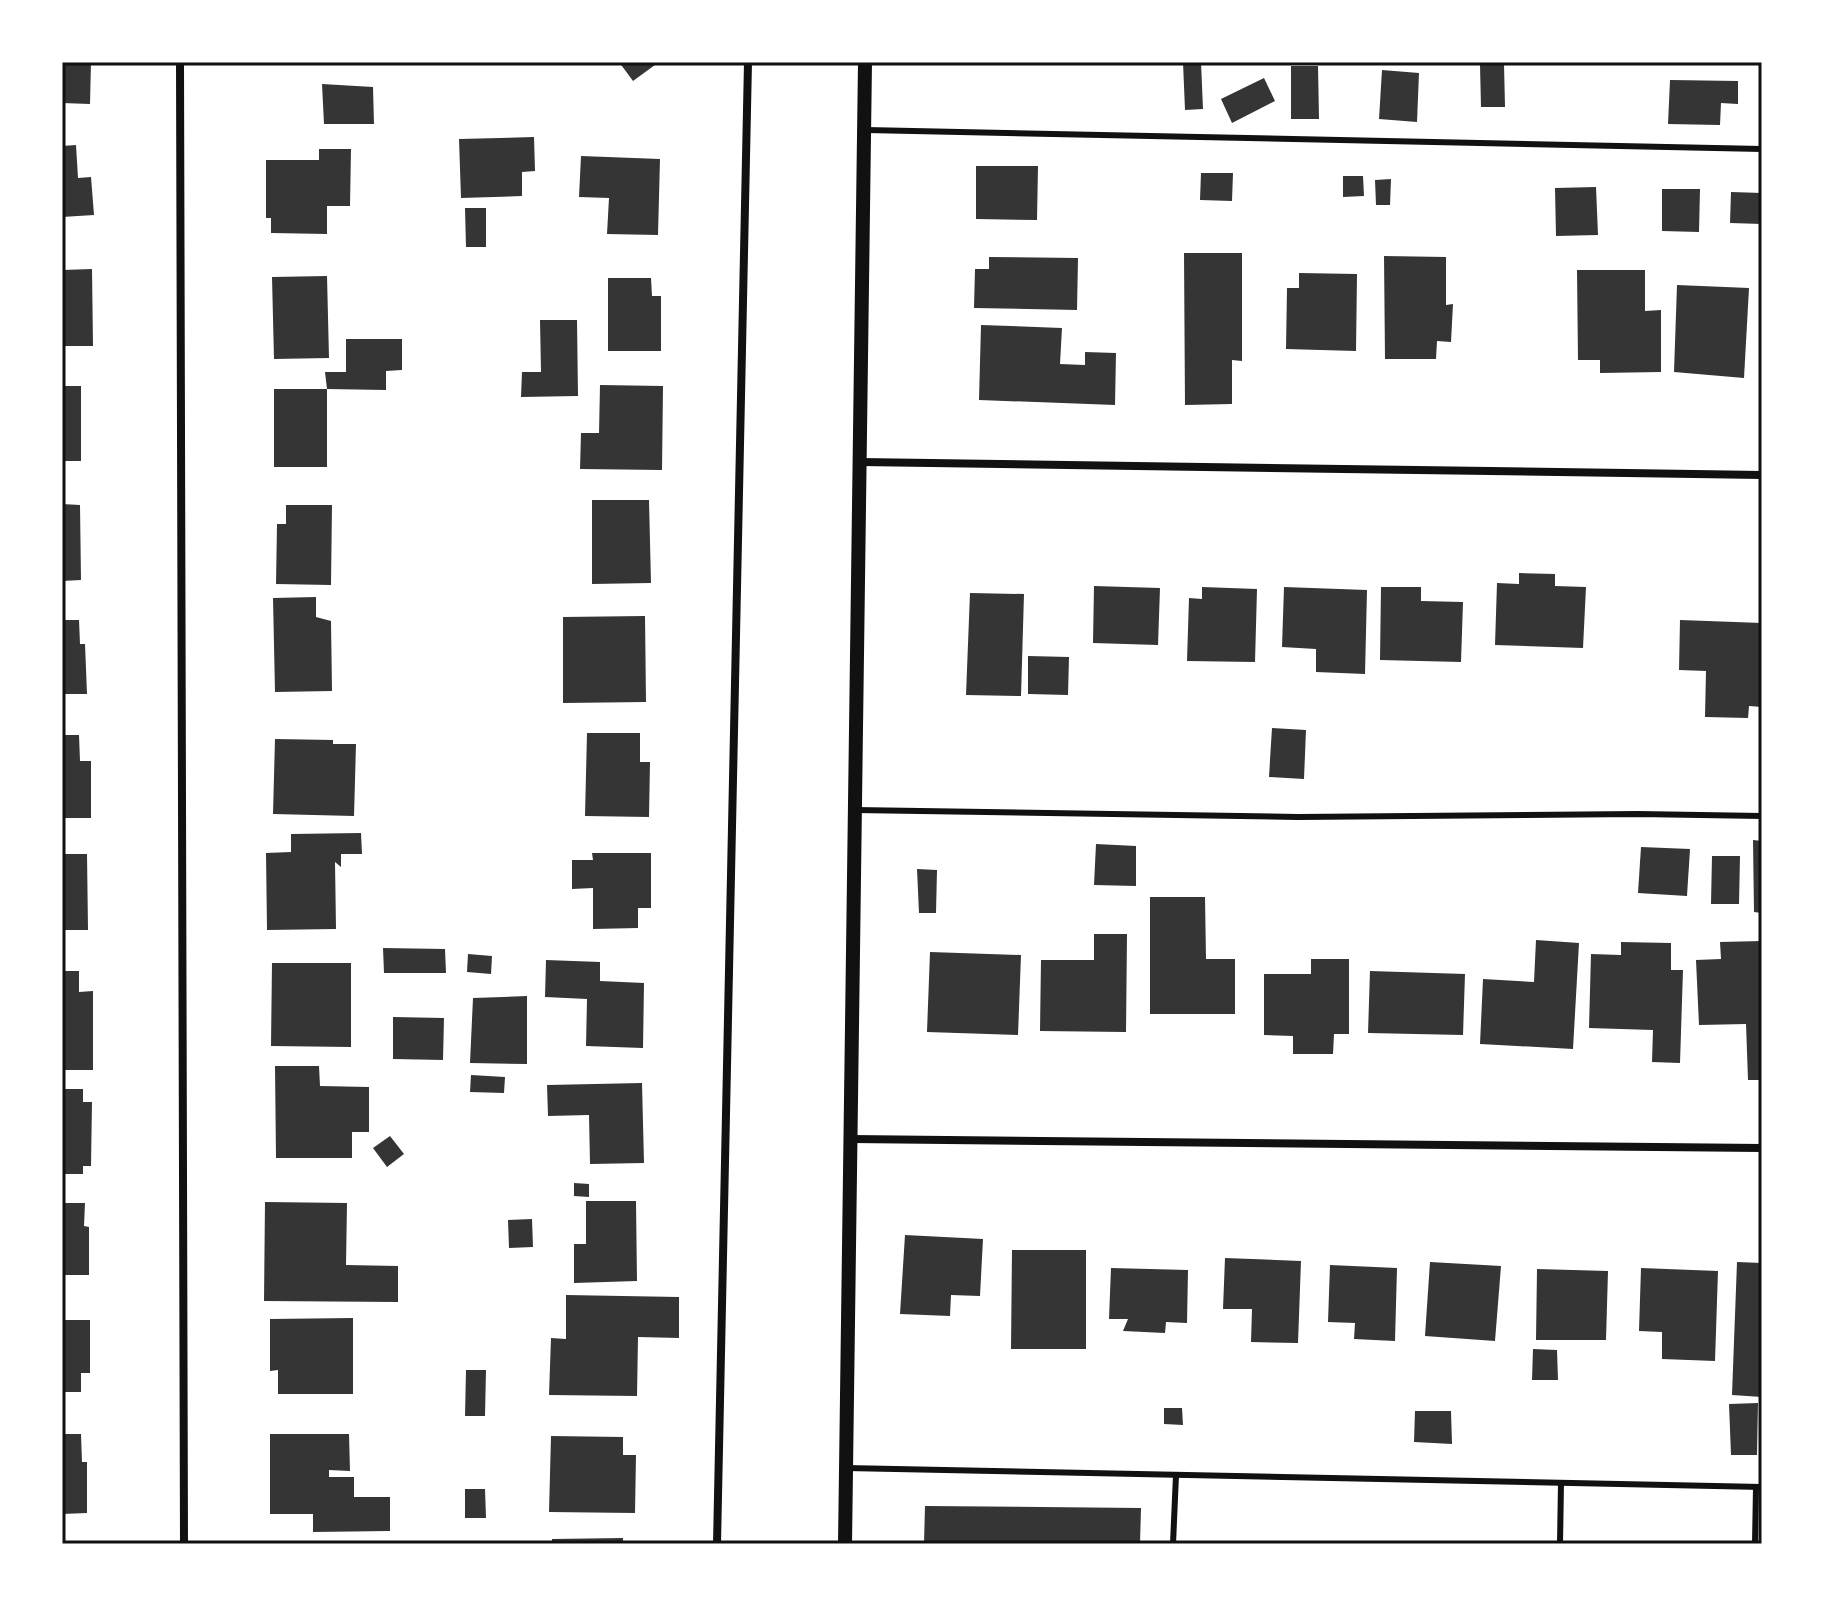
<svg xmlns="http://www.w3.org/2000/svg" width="1824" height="1606" viewBox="0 0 1824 1606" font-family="'Alegreya Sans',sans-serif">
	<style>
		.building { fill: #353535 }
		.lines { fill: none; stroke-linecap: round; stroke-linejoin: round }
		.service { stroke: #111; stroke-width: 6 }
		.minor { stroke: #111; stroke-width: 8 }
		.tertiary { stroke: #111; stroke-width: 14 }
		.neatline { fill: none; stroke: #111; stroke-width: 3 }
	</style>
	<rect width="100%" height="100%" fill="#fff"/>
	<g class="building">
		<polygon points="62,62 91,62 90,104 62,103"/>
		<polygon points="619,62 659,62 633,81"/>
		<polygon points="1183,62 1201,62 1203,109 1185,110"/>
		<polygon points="1504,64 1505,107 1481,107 1480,65"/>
		<polygon points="1291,66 1318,66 1319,119 1291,119"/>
		<polygon points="1382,70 1419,73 1417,122 1379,119"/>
		<polygon points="1264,78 1275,101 1232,123 1221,99"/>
		<polygon points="1670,80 1738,81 1738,104 1721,103 1720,125 1668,124"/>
		<polygon points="322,84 373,87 374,124 324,124"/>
		<polygon points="534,137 535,171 522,172 522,196 461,198 459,139"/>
		<polygon points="76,145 78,178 91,177 94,215 62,217 62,146"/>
		<polygon points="319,149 351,149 350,206 327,206 327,234 271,233 271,218 266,218 266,160 319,160"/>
		<polygon points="581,156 660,159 658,235 607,234 609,198 579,197"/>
		<polygon points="976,166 1038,166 1037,220 976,219"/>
		<polygon points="1201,173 1233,173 1232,201 1200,200"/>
		<polygon points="1343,176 1363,176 1364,196 1343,197"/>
		<polygon points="1391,179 1390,205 1376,205 1375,180"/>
		<polygon points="1596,187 1598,235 1556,236 1555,188"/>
		<polygon points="1662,189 1700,189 1699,232 1662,231"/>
		<polygon points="1731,192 1762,193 1762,224 1730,223"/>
		<polygon points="465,208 486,208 486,247 466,247"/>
		<polygon points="1184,253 1242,253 1242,361 1232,360 1232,404 1185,405"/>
		<polygon points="1384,256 1446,257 1446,305 1453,304 1451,342 1437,341 1436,359 1385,359"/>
		<polygon points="989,257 1078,258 1077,310 974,308 975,269 989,269"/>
		<polygon points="92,269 93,346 62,346 62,270"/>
		<polygon points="1577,270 1645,270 1645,311 1661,310 1661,372 1600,373 1600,360 1578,360"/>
		<polygon points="1299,273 1357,274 1356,351 1286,349 1287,288 1299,288"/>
		<polygon points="327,276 329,358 274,359 272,277"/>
		<polygon points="608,278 651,278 652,296 661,296 661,351 608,351"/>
		<polygon points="1677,285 1749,288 1744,378 1674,372"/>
		<polygon points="540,320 577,320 578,396 521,397 522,372 541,372"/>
		<polygon points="981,325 1062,328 1060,364 1085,365 1085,352 1116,353 1115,405 979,400"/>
		<polygon points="346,339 402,339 402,370 386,371 386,390 327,389 325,372 346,372"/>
		<polygon points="600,385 663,386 662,470 580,469 581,433 599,433"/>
		<rect x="62" y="386" width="19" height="75"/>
		<rect x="274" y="389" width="53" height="78"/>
		<polygon points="592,500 649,500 651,583 592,584"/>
		<polygon points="62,504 80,505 81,580 62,581"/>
		<polygon points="286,505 332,505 331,585 276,584 277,524 286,524"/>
		<polygon points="1519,573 1555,574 1555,586 1586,587 1583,648 1495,645 1497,583 1519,584"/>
		<polygon points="1094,586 1160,588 1158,645 1093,643"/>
		<polygon points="1202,587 1257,589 1255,662 1187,661 1189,598 1202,599"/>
		<polygon points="1284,587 1367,590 1365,674 1316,672 1316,649 1282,647"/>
		<polygon points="1381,587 1421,587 1421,601 1463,602 1461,662 1380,660"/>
		<polygon points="970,593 1024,594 1021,696 966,695"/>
		<polygon points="316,597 316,617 331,621 332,691 275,692 273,598"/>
		<polygon points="645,616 646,702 563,703 563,617"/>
		<polygon points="62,620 79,620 80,644 85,644 87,694 62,694"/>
		<polygon points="1680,620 1762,623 1762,707 1749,706 1748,718 1705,717 1706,671 1679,670"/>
		<polygon points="1028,656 1069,657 1068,695 1028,694"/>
		<polygon points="1272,728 1306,730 1304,779 1269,777"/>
		<polygon points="587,733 640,733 640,762 650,762 649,817 585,816"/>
		<polygon points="62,735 79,735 80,761 91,761 91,818 62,818"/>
		<polygon points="275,739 333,740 333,744 356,744 354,816 273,814"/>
		<polygon points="361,833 362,854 341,854 341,867 335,862 336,929 267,930 266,853 291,852 291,834"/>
		<polygon points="1753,840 1762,841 1762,913 1754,912"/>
		<polygon points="1096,844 1136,846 1136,886 1094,885"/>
		<polygon points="1641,847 1690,849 1687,896 1638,893"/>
		<polygon points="592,853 651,853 651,908 638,908 638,928 593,929 593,888 572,889 572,860 593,860"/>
		<polygon points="62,854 87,854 88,930 62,930"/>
		<polygon points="1712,856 1740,856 1739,904 1711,904"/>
		<polygon points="917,869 937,870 936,913 919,913"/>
		<polygon points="1150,897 1205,897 1206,959 1235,959 1235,1014 1150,1014"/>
		<polygon points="1094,934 1127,934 1126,1032 1040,1031 1041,960 1094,960"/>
		<polygon points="1536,940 1579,943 1573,1049 1480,1044 1483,979 1534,982"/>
		<polygon points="1762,941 1762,1080 1748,1080 1746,1024 1699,1025 1696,960 1721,959 1720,942"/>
		<polygon points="1621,942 1671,943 1671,970 1683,970 1680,1063 1652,1062 1653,1030 1589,1028 1591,954 1621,955"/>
		<polygon points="383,948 445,949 446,973 384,973"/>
		<polygon points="930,952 1021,955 1018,1035 927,1032"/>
		<polygon points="468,954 492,956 491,974 467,972"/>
		<polygon points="1311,959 1349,959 1349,1034 1334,1034 1333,1054 1293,1054 1293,1036 1264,1035 1264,974 1311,974"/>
		<polygon points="546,960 600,962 600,981 644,983 643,1048 586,1046 587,999 545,997"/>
		<polygon points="272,963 351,963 351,1047 271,1046"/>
		<polygon points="62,971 79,971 79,992 93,991 93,1070 62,1070"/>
		<polygon points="1370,971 1465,974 1463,1035 1368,1033"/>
		<polygon points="527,996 527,1064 470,1063 473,998"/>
		<polygon points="393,1017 444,1018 443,1060 393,1059"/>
		<polygon points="275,1066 319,1066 320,1086 369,1087 369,1132 352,1132 352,1158 276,1158"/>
		<polygon points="471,1075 505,1077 504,1093 470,1092"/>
		<polygon points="642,1083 644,1163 590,1164 589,1115 548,1116 547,1085"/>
		<polygon points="62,1089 83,1089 83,1102 92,1102 91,1166 83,1166 83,1174 62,1174"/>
		<polygon points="390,1136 404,1154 387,1167 373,1148"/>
		<polygon points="574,1183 589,1184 589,1197 574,1196"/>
		<polygon points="586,1201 636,1201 637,1281 574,1283 574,1244 586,1244"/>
		<polygon points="265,1202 347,1203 346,1265 398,1266 398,1302 264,1301"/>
		<polygon points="62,1203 85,1203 84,1226 89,1227 89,1275 62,1275"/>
		<polygon points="532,1219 533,1247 509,1248 508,1220"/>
		<polygon points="905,1235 983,1239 980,1296 951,1295 950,1316 900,1314"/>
		<polygon points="1012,1250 1086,1250 1086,1349 1011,1349"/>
		<polygon points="1225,1258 1301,1261 1298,1343 1251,1342 1252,1309 1223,1309"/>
		<polygon points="1430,1262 1501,1266 1495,1341 1425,1336"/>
		<polygon points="1737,1262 1762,1263 1762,1397 1732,1395"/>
		<polygon points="1330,1265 1397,1268 1395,1341 1354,1339 1355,1323 1328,1322"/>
		<polygon points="1111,1268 1188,1270 1187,1323 1166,1322 1165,1333 1123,1331 1128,1319 1109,1319"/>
		<polygon points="1641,1268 1718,1271 1715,1361 1662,1359 1662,1332 1639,1331"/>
		<polygon points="1537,1269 1608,1271 1606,1340 1536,1340"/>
		<polygon points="566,1295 679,1297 679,1338 638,1337 637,1396 549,1395 551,1338 566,1339"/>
		<polygon points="353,1318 353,1394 278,1394 278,1370 270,1371 270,1319"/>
		<polygon points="62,1320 90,1320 90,1373 81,1373 81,1392 62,1392"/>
		<polygon points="1533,1349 1557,1350 1558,1380 1532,1380"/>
		<polygon points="466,1370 486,1370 485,1416 465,1416"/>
		<polygon points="1758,1403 1757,1455 1731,1455 1729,1404"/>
		<polygon points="1164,1408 1182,1408 1183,1425 1164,1424"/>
		<polygon points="1415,1411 1451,1411 1452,1444 1414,1442"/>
		<polygon points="62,1434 81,1434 82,1462 87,1462 87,1513 62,1514"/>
		<polygon points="270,1434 349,1434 350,1471 329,1470 329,1477 354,1477 354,1497 390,1497 390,1531 313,1532 313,1514 270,1514"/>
		<polygon points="551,1436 623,1437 623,1455 636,1455 635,1513 549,1512"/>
		<polygon points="465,1489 485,1489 486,1518 465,1518"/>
		<polygon points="925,1506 1141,1508 1140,1544 924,1544"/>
		<polygon points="623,1538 623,1544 552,1544 552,1539"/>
		<rect x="274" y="1541" width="54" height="3"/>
	</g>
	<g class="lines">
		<g class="service">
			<polyline points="866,130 1762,149"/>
			<polyline points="855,810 1298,817 1638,814 1762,816"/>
			<polyline points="846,1468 1762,1487"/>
			<polyline points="1173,1544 1176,1475"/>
			<polyline points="1560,1544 1561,1483"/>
			<polyline points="1755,1544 1756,1487"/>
		</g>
		<g class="minor">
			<polyline points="180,62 184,1544"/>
			<polyline points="860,462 1762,475"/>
			<polyline points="851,1139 1762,1148"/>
			<polyline points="717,1544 748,62"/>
		</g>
		<polyline class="tertiary" points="845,1544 865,62"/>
	</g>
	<rect width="1824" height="1606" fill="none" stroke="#ffffff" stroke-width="128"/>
	<rect x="64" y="64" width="1696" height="1478" class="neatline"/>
</svg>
